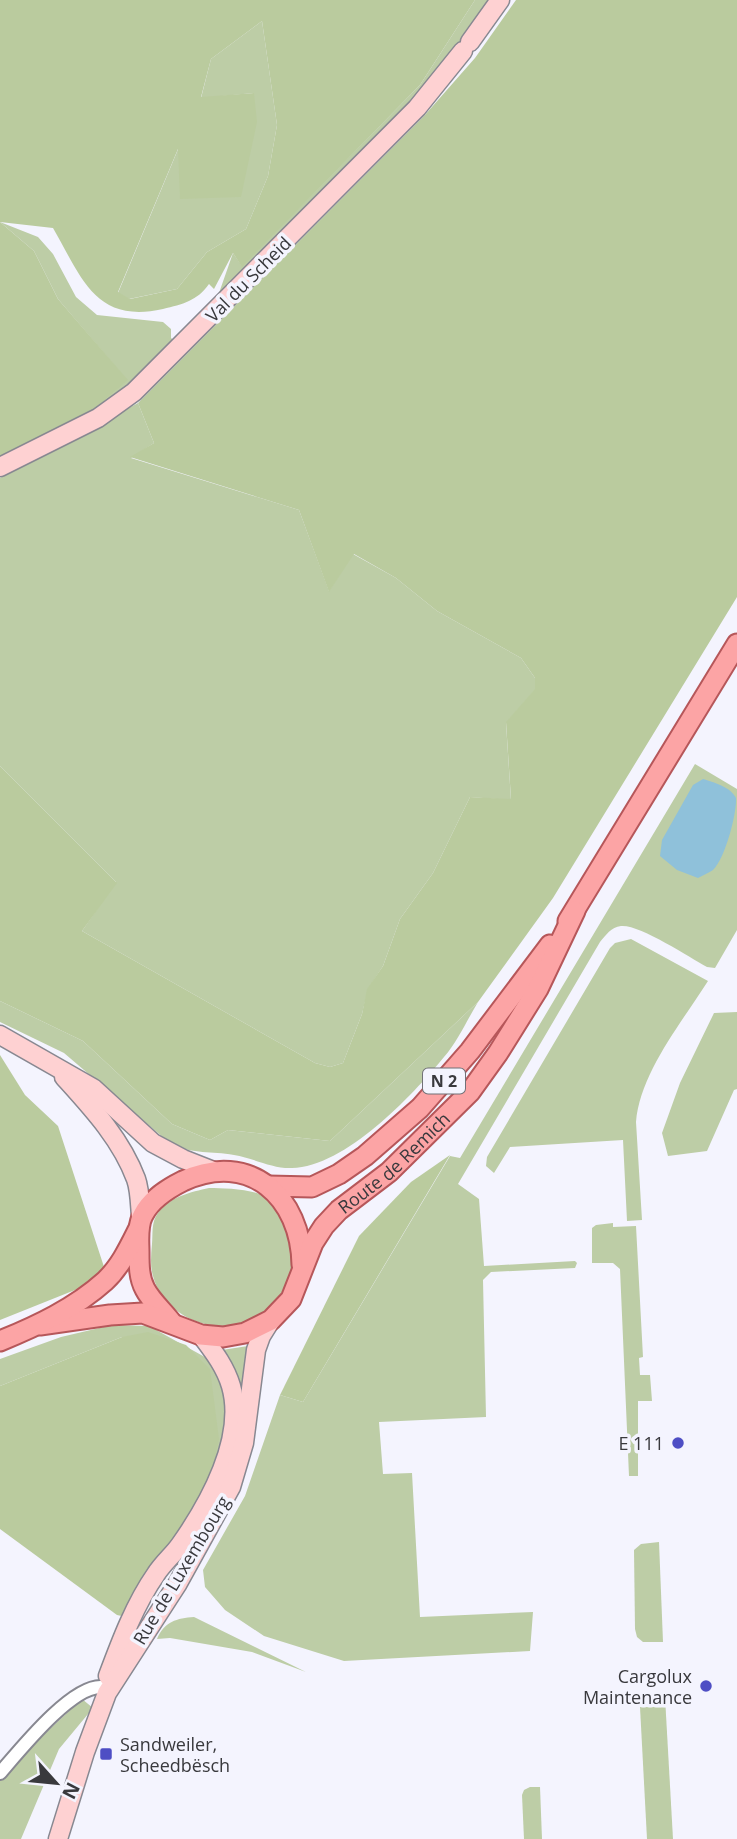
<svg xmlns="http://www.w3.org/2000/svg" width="737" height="1839" viewBox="0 0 737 1839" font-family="'Open Sans',sans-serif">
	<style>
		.green { fill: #bdcda6 }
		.forest { fill: #bacb9e; fill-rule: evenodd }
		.water { fill: #8fc1da }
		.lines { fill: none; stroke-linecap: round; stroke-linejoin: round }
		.street-casing { stroke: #888891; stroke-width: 16 }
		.secondary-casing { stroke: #888891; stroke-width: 21 }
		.primary-casing { stroke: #b6575a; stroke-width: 23 }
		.street { stroke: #fff; stroke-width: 12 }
		.secondary { stroke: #fed1d2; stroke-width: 18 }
		.primary { stroke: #fca4a5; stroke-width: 19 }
		.poi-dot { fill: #4e4ec4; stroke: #f4f4fe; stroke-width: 2.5 }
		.labels { text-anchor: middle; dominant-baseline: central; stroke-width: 7; stroke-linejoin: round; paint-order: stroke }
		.shield { fill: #f4f4fe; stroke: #717177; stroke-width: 2 }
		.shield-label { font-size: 16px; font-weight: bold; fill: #39393d }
		.street-label { font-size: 18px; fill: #39393d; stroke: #f4f4fe }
		.poi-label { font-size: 18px; fill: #39393d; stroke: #f4f4fe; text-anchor: end }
	</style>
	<rect width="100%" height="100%" fill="#f4f4fe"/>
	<g class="green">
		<polygon points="475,0 490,0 448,60 412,99 225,292 219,293 233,253 242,266 420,85"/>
		<polygon points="262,21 277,125 268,176 246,229 207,252 177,289 129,299 118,293 179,147 254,93 201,98 211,59"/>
		<polygon points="0,222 38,237 53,254 76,297 97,315 163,322 171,329 171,338 176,342 129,388 88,415 127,380 58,299 34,251"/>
		<polygon points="138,403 154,443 131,458 299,510 329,591 353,554 396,578 437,611 521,658 535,678 535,690 506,723 511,800 470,797 433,873 400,919 383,966 368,989 362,1014 343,1063 330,1067 315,1063 82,931 116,882 0,766 0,478"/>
		<path d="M 695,764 L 737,789 L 737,930 L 715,968 L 707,967 C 689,957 639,924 621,926 C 611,927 606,935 600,942 L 458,1184 L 479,1199 L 484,1266 L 575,1261 L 577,1263 L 575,1268 L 491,1272 L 483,1280 L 486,1417 L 379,1422 L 383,1474 L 412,1473 L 420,1617 L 533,1612 L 530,1651 L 344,1661 L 264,1636 L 225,1610 L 205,1587 L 203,1570 L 245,1496 L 280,1395 L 303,1402 L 450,1156 L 460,1158 Z"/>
		<path d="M 631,939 L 708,981 C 682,1022 640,1073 636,1122 L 642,1220 L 627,1221 L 623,1140 L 510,1147 L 494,1173 L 486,1166 L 487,1157 L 610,948 L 615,943 Z"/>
		<path d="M 0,1001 L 83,1041 L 172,1124 L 210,1140 L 228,1130 L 330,1141 L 478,1002 C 467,1020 458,1041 444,1057 C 412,1096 345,1167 292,1168 C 273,1169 253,1158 234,1155 C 211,1151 194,1154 172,1145 L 64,1053 L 0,1022 Z"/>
		<polygon points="737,1012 737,1089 734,1090 707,1151 668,1156 662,1133 680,1083 714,1013"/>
		<path d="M 209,1188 C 224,1188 253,1189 266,1197 C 272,1202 281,1209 285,1215 C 289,1220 289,1229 290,1235 C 292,1243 295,1253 294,1261 C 290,1289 269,1314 242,1323 C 207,1334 162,1313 153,1276 C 150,1266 151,1255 152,1244 C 153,1234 151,1222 158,1213 C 169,1197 191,1192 209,1188 Z"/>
		<polygon points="613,1223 613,1227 636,1226 643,1357 639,1358 640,1375 650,1375 652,1401 638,1401 638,1476 629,1476 620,1269 613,1263 592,1263 592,1228 596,1225"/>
		<polygon points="112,1325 149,1326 212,1361 225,1389 226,1438 211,1477 122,1337 0,1386 0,1359 61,1337"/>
		<polygon points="248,1346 242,1393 236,1376 222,1350"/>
		<polygon points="659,1542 663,1642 643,1642 637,1637 635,1629 634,1550 641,1544"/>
		<path d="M 194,1617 L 306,1672 L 252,1652 L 170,1638 L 157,1639 C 164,1622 177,1618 194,1617 Z"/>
		<polygon points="665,1697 673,1839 647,1839 640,1707 645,1701"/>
		<polygon points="82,1699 93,1708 59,1749 21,1839 0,1839 0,1780 23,1754"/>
		<polygon points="530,1787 540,1787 542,1839 524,1839 522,1795 524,1790"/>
	</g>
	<g class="forest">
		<path d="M 0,0 L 475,0 L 420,85 L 242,267 L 233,253 L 214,289 L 209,284 C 197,301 183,304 163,309 C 95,324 82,278 53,228 L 0,222 L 34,251 L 58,299 L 128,380 L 88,415 L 0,457 ZM 262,21 L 277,125 L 268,176 L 246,229 L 207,252 L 177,289 L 130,299 L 118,292 L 178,149 L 180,199 L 241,197 L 257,122 L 254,93 L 201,97 L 211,59 Z"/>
		<polygon points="516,0 737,0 737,597 553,898 478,1002 330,1141 228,1130 210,1140 172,1124 83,1041 0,1001 0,766 117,883 82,931 315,1063 330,1067 343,1063 362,1014 367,989 383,966 400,919 433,873 470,797 511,799 506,722 535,689 535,678 521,658 437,611 396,578 354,554 329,592 299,510 130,457 154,443 138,403 424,116 475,58"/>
		<polygon points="0,1055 25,1095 58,1126 105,1270 90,1284 0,1320"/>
		<polygon points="450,1155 303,1402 280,1395 359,1236 411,1182"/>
		<polygon points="148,1332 186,1345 210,1369 219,1439 211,1477 126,1617 117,1615 0,1529 0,1386 122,1337"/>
	</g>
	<path class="water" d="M 703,779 C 713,782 731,787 736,798 C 737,813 725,859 713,870 C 709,873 703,875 698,878 L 677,870 L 660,856 L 662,840 L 693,785 Z"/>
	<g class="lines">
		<defs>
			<path id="street" d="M 0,1773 C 20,1750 71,1686 101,1687 L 107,1693"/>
			<g id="secondary">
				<polyline points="470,42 500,0"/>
				<polyline points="0,467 98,418 134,392 417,108 463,51"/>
				<polyline points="0,1035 93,1088 153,1143 183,1159 216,1172"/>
				<path d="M 64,1077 C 92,1108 121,1139 136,1179 C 140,1190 140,1205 141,1217"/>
				<path d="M 108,1676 C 121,1641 135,1604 156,1574 C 163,1563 173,1555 180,1545 C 209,1504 246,1438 231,1386 C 225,1366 213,1351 201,1335"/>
				<polyline points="58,1839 85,1752 107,1693 178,1583 231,1487 244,1443 256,1350 261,1336 271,1320"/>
			</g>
			<g id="primary">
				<polyline points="568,921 737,644"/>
				<polyline points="268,1186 312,1187 339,1174 365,1156 420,1108 470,1051 550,945"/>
				<path d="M 172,1323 C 164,1312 151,1301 145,1289 C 139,1278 139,1265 139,1252 C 139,1241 137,1226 143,1215 C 151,1199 167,1189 183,1181 C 250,1150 301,1197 302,1265"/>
				<path id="s1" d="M 40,1325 L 110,1315 L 143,1313 L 201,1335 L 223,1337 L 245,1333 L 271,1320 L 291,1299 L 313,1243 L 324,1226 L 339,1210 L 389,1172 L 470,1092 L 498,1053 L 538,989 L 575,911"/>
				<path d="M 0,1341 C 37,1326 75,1308 105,1281 C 120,1267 129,1248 138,1230"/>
			</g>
		</defs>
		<use href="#street" class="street-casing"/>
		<use href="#secondary" class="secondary-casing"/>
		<use href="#primary" class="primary-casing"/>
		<use href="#street" class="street"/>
		<use href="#secondary" class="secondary"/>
		<use href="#primary" class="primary"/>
	</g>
	<g class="poi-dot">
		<circle cx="678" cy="1443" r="7"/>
		<circle cx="706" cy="1686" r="7"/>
		<rect x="99" y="1747" width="14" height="14" rx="3.5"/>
	</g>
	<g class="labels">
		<rect class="shield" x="423" y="1068.5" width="42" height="25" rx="5"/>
		<g class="shield-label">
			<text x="444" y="1081">N 2</text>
		</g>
		<g class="street-label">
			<text transform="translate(248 279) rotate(-45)">Val du Scheid</text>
			<text stroke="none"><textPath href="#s1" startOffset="443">Route de Remich</textPath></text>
			<text transform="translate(181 1570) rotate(-59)">Rue de Luxembourg</text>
		</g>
		<g class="poi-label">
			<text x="664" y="1443">E 111</text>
			<text x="692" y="1676">Cargolux<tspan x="692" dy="21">Maintenance</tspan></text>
			<text x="120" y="1744" text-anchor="start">Sandweiler,<tspan x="120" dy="21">Scheedbësch</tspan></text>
		</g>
	</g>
	<g transform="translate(56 1783) rotate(117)" stroke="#f4f4fe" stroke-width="5" paint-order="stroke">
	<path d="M0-5L12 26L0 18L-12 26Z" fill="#39393d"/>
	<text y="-10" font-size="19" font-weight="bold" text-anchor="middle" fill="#39393d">N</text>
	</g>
</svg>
